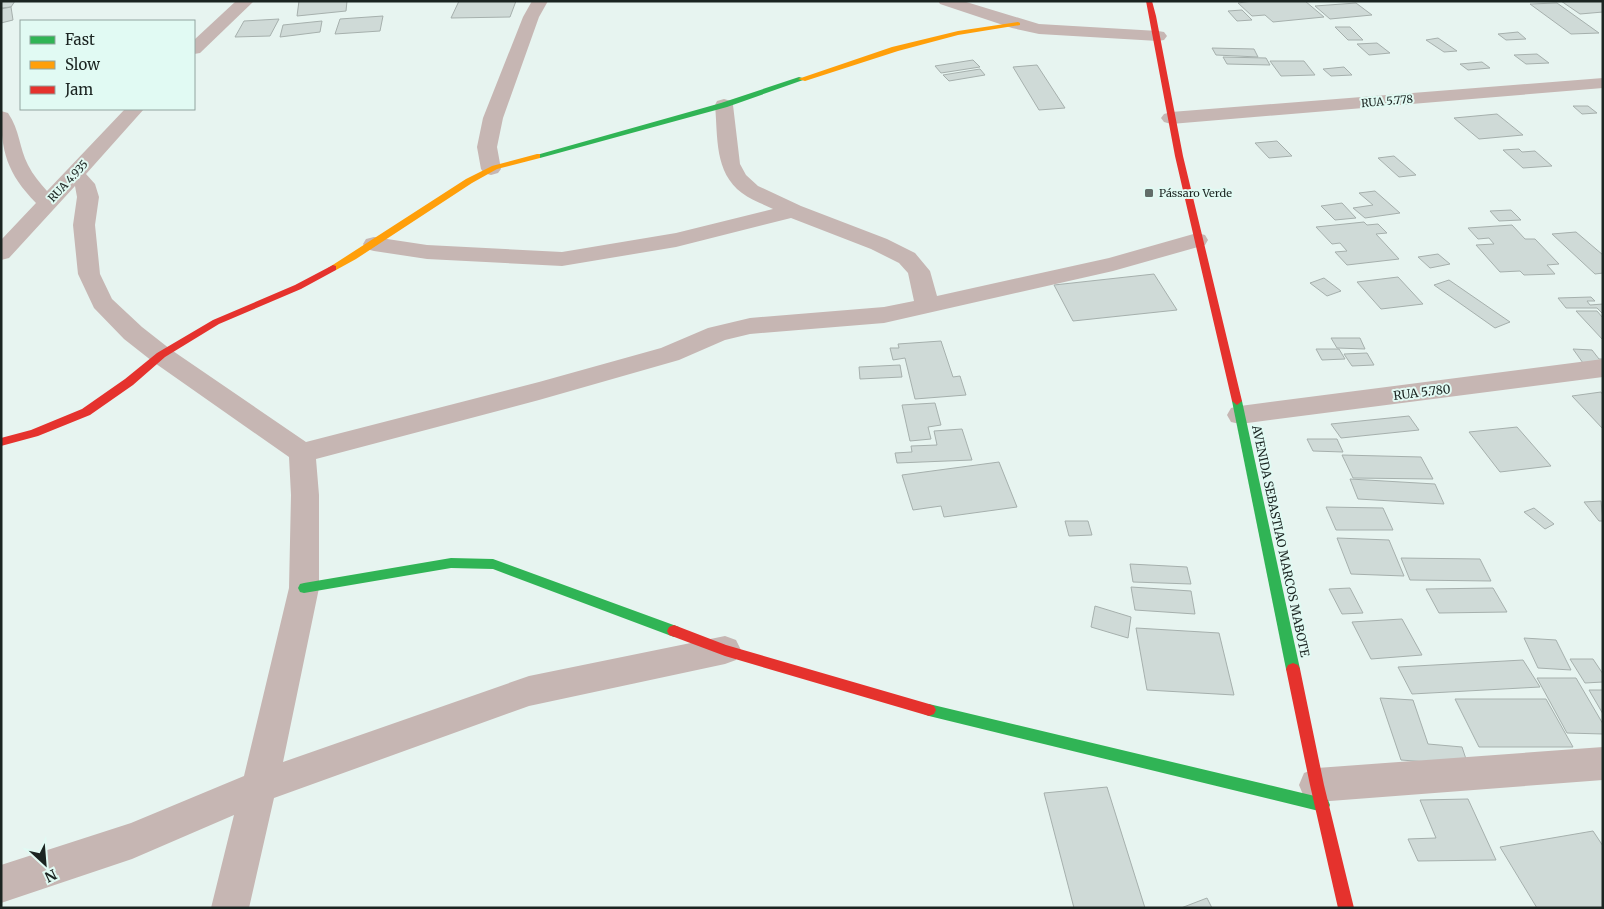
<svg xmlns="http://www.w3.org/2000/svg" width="1604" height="909" viewBox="0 0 1604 909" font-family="Merriweather,serif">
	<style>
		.building { fill: #cfdad7; stroke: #a6b0ad }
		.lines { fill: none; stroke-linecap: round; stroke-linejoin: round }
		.street { fill: #c6b6b3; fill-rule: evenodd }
		.fast { fill: #30b455; fill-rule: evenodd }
		.slow { fill: #ff9f0a; fill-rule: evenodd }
		.jam { fill: #e5322d; fill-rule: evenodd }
		.poi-dot { fill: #626d69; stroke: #e1faf3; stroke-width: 2 }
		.labels { text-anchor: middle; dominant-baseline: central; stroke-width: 4; stroke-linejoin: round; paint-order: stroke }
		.far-street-label { font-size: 11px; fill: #1b2421; stroke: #e1faf3 }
		.far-poi-label { font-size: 11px; fill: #1b2421; stroke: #e1faf3; text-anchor: start }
		.street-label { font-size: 12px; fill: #1b2421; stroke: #e1faf3 }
	</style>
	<rect width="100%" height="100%" fill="#e7f4f0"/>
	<g class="building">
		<polygon points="1,1 15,1 11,7 1,8"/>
		<polygon points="299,1 347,1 346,11 297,16"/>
		<polygon points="459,1 516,1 510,17 451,18"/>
		<polygon points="1253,1 1305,1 1324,17 1273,22 1265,15 1252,16 1238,3"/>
		<polygon points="1561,1 1603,1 1603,12 1580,14"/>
		<polygon points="1356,3 1372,15 1330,19 1315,6"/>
		<polygon points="1557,3 1599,33 1571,34 1530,4"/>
		<polygon points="11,7 13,20 1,23 1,9"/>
		<polygon points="1242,10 1252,20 1237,21 1228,11"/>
		<polygon points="383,16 380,31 335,34 340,19"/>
		<polygon points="279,19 270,36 235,37 244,21"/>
		<polygon points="322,21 320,32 280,37 283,25"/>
		<polygon points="1335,27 1350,27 1363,40 1348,40"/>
		<polygon points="1518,32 1526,39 1506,40 1498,34"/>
		<polygon points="1438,38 1457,51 1444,52 1426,40"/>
		<polygon points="1377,43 1390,53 1369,55 1357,44"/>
		<polygon points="1212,48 1254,49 1258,57 1216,55"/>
		<polygon points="1537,54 1549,63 1526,64 1514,55"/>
		<polygon points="1223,57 1266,58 1270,65 1227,64"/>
		<polygon points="973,60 980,67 941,73 935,66"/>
		<polygon points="1270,61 1304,61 1315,75 1281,76"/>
		<polygon points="1482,62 1490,68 1468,70 1460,64"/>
		<polygon points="1037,65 1065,108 1039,110 1013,67"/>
		<polygon points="1344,67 1352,75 1331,76 1323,69"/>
		<polygon points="980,69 985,75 949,81 943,75"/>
		<polygon points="1573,106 1588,106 1597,113 1582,114"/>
		<polygon points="1497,114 1523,135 1479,139 1454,118"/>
		<polygon points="1277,141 1292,156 1269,158 1255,143"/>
		<polygon points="1519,149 1522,152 1535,151 1552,166 1523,168 1503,150"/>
		<polygon points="1394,156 1416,175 1399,177 1378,158"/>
		<polygon points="1375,191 1400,213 1365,218 1353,208 1373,205 1359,193"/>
		<polygon points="1342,203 1356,218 1335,220 1321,206"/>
		<polygon points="1511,210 1521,220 1499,221 1490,211"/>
		<polygon points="1364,222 1367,225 1378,224 1387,233 1376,234 1399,259 1347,265 1335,252 1347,251 1340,243 1332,244 1316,227"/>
		<polygon points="1512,225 1525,239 1535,239 1559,264 1547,265 1555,274 1524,275 1520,271 1500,272 1476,245 1494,244 1489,238 1478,239 1468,228"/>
		<polygon points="1576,232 1603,255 1603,273 1595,274 1552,234"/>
		<polygon points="1438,254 1450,264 1430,268 1418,257"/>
		<polygon points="1154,274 1177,310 1073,321 1054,285"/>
		<polygon points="1398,277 1423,304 1381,309 1357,282"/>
		<polygon points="1324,278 1341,291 1327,296 1310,283"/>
		<polygon points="1449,280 1510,322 1495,328 1434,285"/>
		<polygon points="1591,297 1595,301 1587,301 1590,305 1603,304 1603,314 1597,308 1566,308 1558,298"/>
		<polygon points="1576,311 1597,311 1603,318 1603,340"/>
		<polygon points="1331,338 1360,338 1365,349 1337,348"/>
		<polygon points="941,341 953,377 960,376 966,395 915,399 905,358 893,360 890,348 899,348 898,344"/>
		<polygon points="1316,349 1339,349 1345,359 1322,360"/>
		<polygon points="1573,349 1592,350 1599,359 1603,359 1603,364 1583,363"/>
		<polygon points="1367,353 1374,365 1352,366 1344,354"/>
		<polygon points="900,365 902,377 860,379 859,367"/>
		<polygon points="1601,392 1603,395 1603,429 1572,396"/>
		<polygon points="935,403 941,425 928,427 931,439 910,441 902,405"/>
		<polygon points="1409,416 1419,430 1341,438 1331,424"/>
		<polygon points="1517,427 1551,466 1500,472 1469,432"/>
		<polygon points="962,429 972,460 897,463 895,453 912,452 911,446 937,445 934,431"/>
		<polygon points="1307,439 1337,439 1343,452 1313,451"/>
		<polygon points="1342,455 1421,457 1433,479 1353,478"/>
		<polygon points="999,462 1017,507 944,517 941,506 913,510 902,475"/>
		<polygon points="1350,479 1435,484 1444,504 1358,499"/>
		<polygon points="1601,501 1603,521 1599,521 1584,502"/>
		<polygon points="1326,507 1383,508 1393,530 1336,530"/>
		<polygon points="1534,508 1554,524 1545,529 1524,512"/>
		<polygon points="1065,521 1088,521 1092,535 1069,536"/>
		<polygon points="1337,538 1389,540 1404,576 1351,574"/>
		<polygon points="1401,558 1480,559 1491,581 1410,580"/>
		<polygon points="1130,564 1187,567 1191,584 1133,582"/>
		<polygon points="1131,587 1191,591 1195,614 1135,610"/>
		<polygon points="1350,588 1363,613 1342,614 1329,589"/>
		<polygon points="1493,588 1507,612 1439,613 1426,589"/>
		<polygon points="1095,606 1131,617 1128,638 1091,627"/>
		<polygon points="1402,619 1422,655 1371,659 1352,622"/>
		<polygon points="1136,628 1219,633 1234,695 1147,690"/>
		<polygon points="1524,638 1556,640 1571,670 1538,668"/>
		<polygon points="1570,659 1593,659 1603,674 1603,682 1585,683"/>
		<polygon points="1523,660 1540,687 1412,694 1398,667"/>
		<polygon points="1537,678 1576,678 1603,724 1603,734 1567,733"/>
		<polygon points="1589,690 1603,690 1603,714"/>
		<polygon points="1380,698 1413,700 1428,744 1462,747 1468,765 1401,760"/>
		<polygon points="1455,699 1546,699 1573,747 1479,747"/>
		<polygon points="1107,787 1145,908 1074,908 1044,793"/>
		<polygon points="1468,799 1496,860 1418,861 1408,839 1436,838 1420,800"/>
		<polygon points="1593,831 1603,846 1603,908 1537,908 1500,847"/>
		<polygon points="1207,898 1212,908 1181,908"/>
	</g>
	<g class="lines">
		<g class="street">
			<polygon points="236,1 254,1 200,53 194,54 194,40"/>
			<polygon points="532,1 548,1 539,17 503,118 497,147 501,169 498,173 491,175 484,173 481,169 477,147 483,118 523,17"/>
			<polygon points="938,1 963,1 1039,24 1158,31 1164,32 1167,36 1164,40 1158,41 1039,34 1012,28 940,4"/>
			<polygon points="1603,78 1603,88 1171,124 1164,122 1161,118 1164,114 1171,112"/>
			<path d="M 724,99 L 731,101 L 733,105 L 740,164 L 746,175 L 758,186 L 801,206 L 887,239 L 915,253 L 930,271 L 937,296 L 1109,258 L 1197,233 L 1205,235 L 1208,240 L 1205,245 L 1113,271 L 884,323 L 750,334 L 725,340 L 679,360 L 539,400 L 316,459 L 319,495 L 319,588 L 283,762 L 529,676 L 725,636 L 736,640 L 741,650 L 736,660 L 725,664 L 529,706 L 274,798 L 249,908 L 211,908 L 234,815 L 132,859 L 1,903 L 1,865 L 131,823 L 244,776 L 289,588 L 291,495 L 289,457 L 152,361 L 124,339 L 94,308 L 78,274 L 73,225 L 77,197 L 75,186 L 9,258 L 1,260 L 1,240 L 36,203 C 7,173 1,152 1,111 L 8,113 C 20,130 19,148 28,165 C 33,175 40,183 47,191 L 125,109 L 144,109 L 86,174 L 95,184 L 99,197 L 95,225 L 100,274 L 112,299 L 142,327 L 170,349 L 306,442 L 539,382 L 661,348 L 708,328 L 750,318 L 884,307 L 914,301 L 908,273 L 899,263 L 871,249 L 791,218 L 676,247 L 562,266 L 427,259 L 374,251 L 366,249 L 363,244 L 366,239 L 374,237 L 427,245 L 562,252 L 676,233 L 773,209 C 763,204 751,200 742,193 C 714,172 718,137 715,105 L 717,101 Z"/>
			<polygon points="1603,359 1603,377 1240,424 1231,422 1227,415 1231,408 1240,406"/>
			<polygon points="1603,747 1603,780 1317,802 1304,797 1299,785 1304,773 1317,768"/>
		</g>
		<g class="fast">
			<polygon points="799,77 806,79 727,107 540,158 533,156 721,103"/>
			<polygon points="1237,397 1242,401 1300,669 1298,673 1293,675 1288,673 1286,669 1232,401"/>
			<polygon points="451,558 493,559 679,627 681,631 679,635 674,637 493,569 451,568 304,593 300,592 298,588 300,584 304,583"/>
			<polygon points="929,704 1323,798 1328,800 1330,805 1328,810 1323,812 929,716 924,714 922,710 924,706"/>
		</g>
		<g class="slow">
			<polygon points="1018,22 1020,23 1020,25 958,35 898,51 805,81 798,79 892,47 958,31"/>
			<polygon points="537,154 540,154 540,158 497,169 472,183 356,259 336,270 330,270 328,268 466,179 492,166"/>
		</g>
		<g class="jam">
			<polygon points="1146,1 1152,1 1156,16 1183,156 1242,401 1237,405 1232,401 1175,156"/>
			<polygon points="333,265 336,266 336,270 301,289 219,324 165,357 133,385 90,415 38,436 1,446 1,438 31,430 82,409 125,379 157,353 213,320 295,285"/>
			<polygon points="674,625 726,645 929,704 934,706 936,710 934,714 929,716 725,656 669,635 667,631 669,627"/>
			<polygon points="1293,663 1298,665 1300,669 1324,785 1354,908 1338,908 1310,785 1286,669 1288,665"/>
		</g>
	</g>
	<rect class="poi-dot" x="1144" y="188" width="10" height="10" rx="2.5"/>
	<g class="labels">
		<g class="far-street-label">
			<text transform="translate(1387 101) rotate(-5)">RUA 5.778</text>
			<text transform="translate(68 181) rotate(-47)">RUA 4.935</text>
		</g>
		<g class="far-poi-label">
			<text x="1159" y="193">Pássaro Verde</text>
		</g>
		<g class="street-label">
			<text transform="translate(1422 392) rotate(-7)">RUA 5.780</text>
			<text transform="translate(1281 541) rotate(78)">AVENIDA SEBASTIAO MARCOS MABOTE</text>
		</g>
	</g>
	<rect width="1604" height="909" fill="none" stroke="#1b2421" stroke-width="5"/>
	<rect x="20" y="20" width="175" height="90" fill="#e1faf3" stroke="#92a49f"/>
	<rect x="30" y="36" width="25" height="8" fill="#30b455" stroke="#92a49f"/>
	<text x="65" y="45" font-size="15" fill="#1b2421">Fast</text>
	<rect x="30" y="61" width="25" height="8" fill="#ff9f0a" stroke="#92a49f"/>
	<text x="65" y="70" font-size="15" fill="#1b2421">Slow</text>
	<rect x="30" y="86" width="25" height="8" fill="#e5322d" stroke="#92a49f"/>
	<text x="65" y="95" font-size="15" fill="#1b2421">Jam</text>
	<g transform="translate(45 864) rotate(154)" stroke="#e1faf3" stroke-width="4" paint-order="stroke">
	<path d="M0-4L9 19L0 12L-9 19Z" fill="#1b2421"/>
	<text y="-8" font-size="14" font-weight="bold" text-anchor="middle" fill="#1b2421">N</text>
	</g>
</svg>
